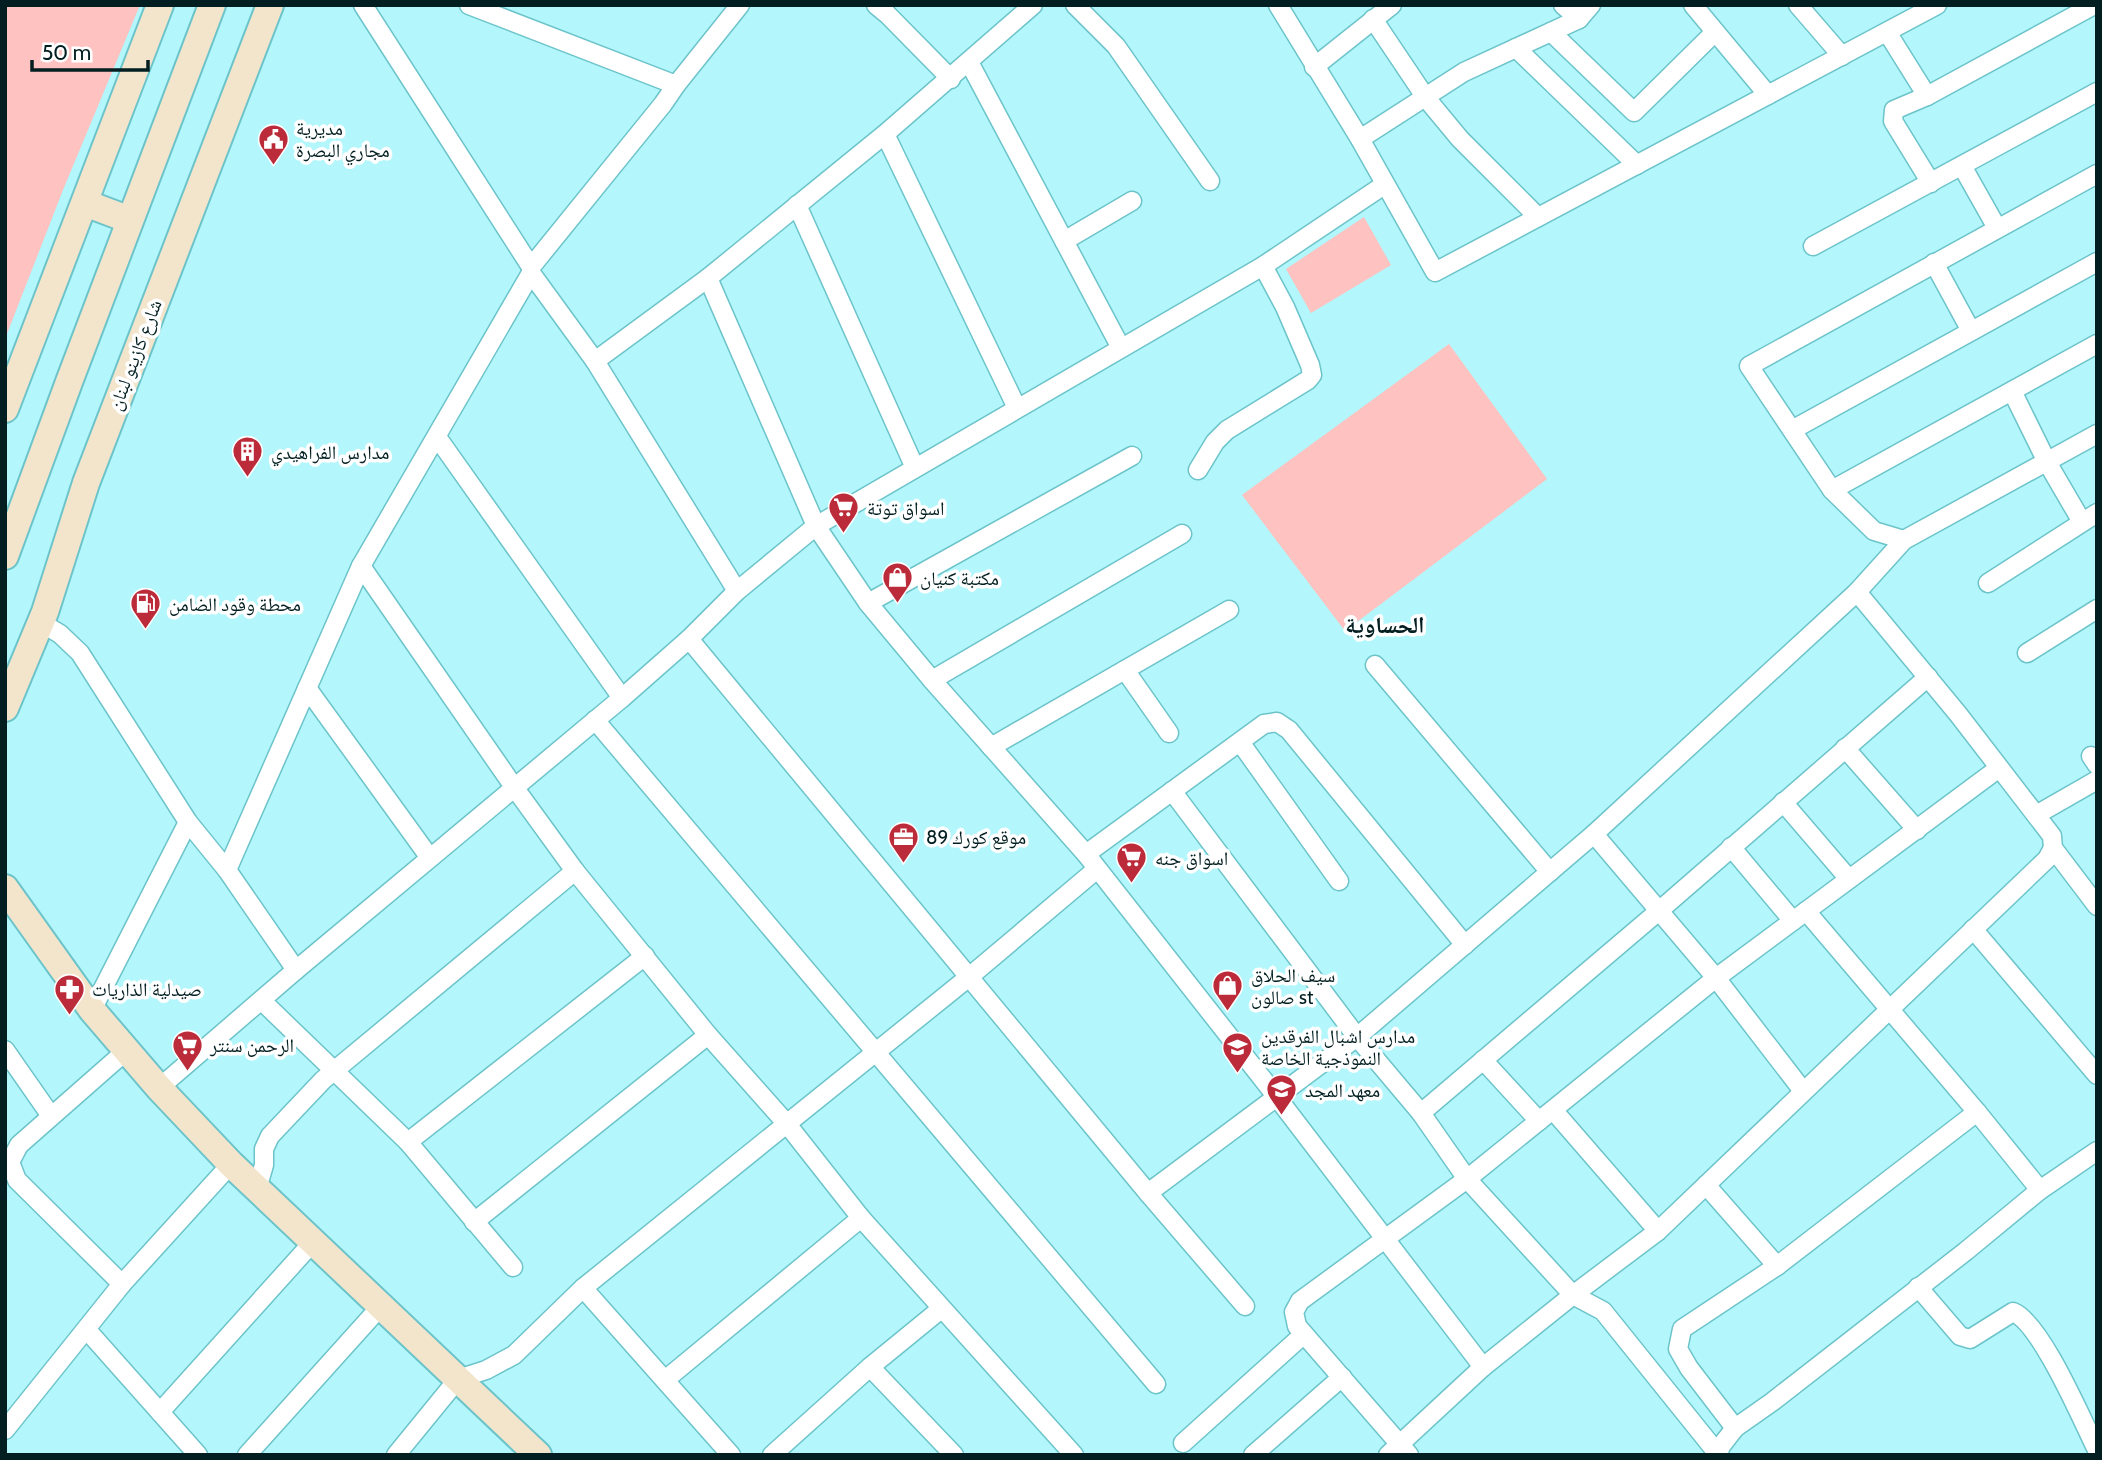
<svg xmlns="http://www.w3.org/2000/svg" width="2102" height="1460" viewBox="0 0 2102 1460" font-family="Cabin,'Noto Naskh Arabic',sans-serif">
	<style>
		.green { fill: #fec2c0 }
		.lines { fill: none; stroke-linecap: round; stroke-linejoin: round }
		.street-casing { stroke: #6cc4ca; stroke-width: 21 }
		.secondary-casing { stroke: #6cc4ca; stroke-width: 30 }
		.street { stroke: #fff; stroke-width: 18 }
		.secondary { stroke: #f3e5cc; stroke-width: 26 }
		.labels { text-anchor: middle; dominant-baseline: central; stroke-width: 7; stroke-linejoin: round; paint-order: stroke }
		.poi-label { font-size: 19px; fill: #021e20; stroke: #fff; text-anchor: start }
		.street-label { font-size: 19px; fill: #021e20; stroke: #fff }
		.quarter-label { font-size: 23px; font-weight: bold; fill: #021e20; stroke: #fff }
	</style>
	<rect width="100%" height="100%" fill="#b3f7fc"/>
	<g class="green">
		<polygon points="5,5 140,5 63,190 5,339"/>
		<polygon points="1364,217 1391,265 1311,313 1286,269"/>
		<polygon points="1449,344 1547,479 1345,631 1242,495"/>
	</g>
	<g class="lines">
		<defs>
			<g id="street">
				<polyline points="363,5 531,267 531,273 595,361 737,591"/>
				<polyline points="469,5 676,85"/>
				<polyline points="876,5 887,14 951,79"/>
				<polyline points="1075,5 1116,46 1210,181"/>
				<polyline points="1278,5 1360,139 1435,272 1937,5"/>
				<polyline points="1563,5 1579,19"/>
				<polyline points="1693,5 1768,95"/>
				<polyline points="1798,5 1842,56"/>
				<polyline points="1373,19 1426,98 1460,139 1538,217"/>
				<polyline points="1551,32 1634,112 1714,33"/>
				<polyline points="1887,32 1927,96"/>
				<polyline points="1516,48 1637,165"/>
				<polyline points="969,62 1121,348"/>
				<polyline points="1314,67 1392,5"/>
				<polyline points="885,134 1017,408"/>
				<polyline points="1360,139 1464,72 1579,19 1591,5"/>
				<polyline points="1962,166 1997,228"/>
				<polyline points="1931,183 1893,121 1894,110 1927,96 2094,5"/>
				<polyline points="797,205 915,468"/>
				<polyline points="1064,241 1132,201"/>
				<polyline points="1813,246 2097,92"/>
				<polyline points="1934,263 1971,331"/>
				<polyline points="531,267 663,104 676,85 740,5"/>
				<polyline points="708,278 816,526 868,603 932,680 1086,854 1276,1096 1483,1367"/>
				<polyline points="595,361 708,278 885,134 1033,5"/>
				<polyline points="2012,391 2047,462 2082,522"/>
				<polyline points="1792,430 2097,262"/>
				<polyline points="437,437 622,698"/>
				<polyline points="1198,470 1215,442 1227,430 1308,380 1312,375 1310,365 1285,307 1263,266"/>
				<polyline points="1832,490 2097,344"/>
				<polyline points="1904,540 1874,531 1832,490 1749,366 2097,174"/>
				<polyline points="361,566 514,787 575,871 708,1035 787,1124 861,1218 1074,1455"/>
				<polyline points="1988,583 2097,513"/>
				<polyline points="1857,592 1958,714 2052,836 2053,848 2097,906"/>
				<polyline points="868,603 1132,456"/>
				<polyline points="40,622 60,634 80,653 188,822 227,870 296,970"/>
				<polyline points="689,639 1148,1193 1245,1306"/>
				<polyline points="2027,653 2097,609"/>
				<polyline points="1375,665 1550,872"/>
				<polyline points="1125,670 1169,733"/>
				<polyline points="932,680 1182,534"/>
				<polyline points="307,688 430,858"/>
				<polyline points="595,720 1156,1384"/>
				<polyline points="1240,742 1339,881"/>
				<polyline points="991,747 1229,610"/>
				<polyline points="1845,748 1917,830"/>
				<polyline points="2091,756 2097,765"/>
				<polyline points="1172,791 1357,1037 1421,1113 1467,1179 1573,1295 1603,1311 1718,1454"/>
				<polyline points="1783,802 1849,879"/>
				<polyline points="2036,815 2097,780"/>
				<polyline points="1594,834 1716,978 1803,1091"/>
				<polyline points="1731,847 1793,921"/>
				<polyline points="1086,854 1264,724 1277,722 1289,730 1465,945"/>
				<polyline points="227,870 361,566 531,273"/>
				<polyline points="1806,911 1977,1112 2040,1190"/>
				<polyline points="1973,929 2097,1075"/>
				<polyline points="262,1001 408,1142 513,1267"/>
				<polyline points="92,1010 188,822"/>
				<polyline points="5,1050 51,1116"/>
				<polyline points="1483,1060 1539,1121"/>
				<polyline points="159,1088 296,970 622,698 689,639 737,591 816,526 1263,266 1384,185"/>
				<polyline points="1553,1110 1658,1231"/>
				<polyline points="1421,1113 1660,910 1928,677"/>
				<polyline points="408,1142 645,956"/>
				<polyline points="1706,1185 1777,1266"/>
				<polyline points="257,1189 264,1165 264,1149 270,1136 323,1080 575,871"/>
				<polyline points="1148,1193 1357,1037 1594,834 1857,592 1904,540 2097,434"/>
				<polyline points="474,1222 708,1035"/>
				<polyline points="122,1284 17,1180 10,1162 19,1145 127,1050"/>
				<path d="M 1918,1287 L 1960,1336 L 1970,1339 L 2013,1312 C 2041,1323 2082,1420 2097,1450"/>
				<polyline points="583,1288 731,1455"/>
				<polyline points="87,1330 198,1455"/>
				<polyline points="870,1367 954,1455"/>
				<polyline points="665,1380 861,1218"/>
				<polyline points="160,1412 313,1242"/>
				<polyline points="1735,1428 1689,1368 1678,1349 1682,1329 1777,1266 1977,1112"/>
				<polyline points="5,1430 122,1284 231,1164"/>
				<polyline points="1183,1443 1304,1334"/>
				<polyline points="247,1455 381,1306"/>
				<polyline points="396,1455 458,1379 486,1370 514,1355 583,1288 969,977 1097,869"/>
				<polyline points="772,1455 870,1367 941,1309"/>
				<polyline points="1253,1455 1342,1377"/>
				<polyline points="1388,1455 1483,1367 1573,1295 1658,1231 2047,859 2053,848"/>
				<polyline points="1409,1455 1297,1326 1294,1312 1300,1301 1467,1179 1716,978 1999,768"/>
				<polyline points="1718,1455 1721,1446 1735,1428 1772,1402 1966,1251 2040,1190 2097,1151"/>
			</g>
			<g id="secondary">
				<polyline points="85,203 130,220"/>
				<polyline points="5,409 160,5"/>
				<polyline points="5,556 69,382 212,5"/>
				<polyline points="5,708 45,612 86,483 270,5"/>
				<polyline points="5,888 92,1010 159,1088 231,1164 538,1455"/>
			</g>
		</defs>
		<use href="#street" class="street-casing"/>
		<use href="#secondary" class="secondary-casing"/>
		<use href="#street" class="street"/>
		<use href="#secondary" class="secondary"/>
	</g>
	<defs>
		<symbol id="civic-pin" viewBox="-11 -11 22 30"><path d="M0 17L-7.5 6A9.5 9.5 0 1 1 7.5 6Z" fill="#bc2b39" stroke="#fff"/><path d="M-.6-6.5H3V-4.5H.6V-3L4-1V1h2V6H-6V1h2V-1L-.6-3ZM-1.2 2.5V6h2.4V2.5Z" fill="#fff"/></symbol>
		<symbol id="building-pin" viewBox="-11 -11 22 30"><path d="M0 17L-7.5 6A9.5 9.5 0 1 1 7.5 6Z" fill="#bc2b39" stroke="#fff"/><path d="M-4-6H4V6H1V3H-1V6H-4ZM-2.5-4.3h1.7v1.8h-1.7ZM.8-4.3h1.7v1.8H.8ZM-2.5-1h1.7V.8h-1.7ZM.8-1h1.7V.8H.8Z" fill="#fff"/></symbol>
		<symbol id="supermarket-pin" viewBox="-11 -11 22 30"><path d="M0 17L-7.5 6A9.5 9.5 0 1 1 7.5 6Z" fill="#bc2b39" stroke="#fff"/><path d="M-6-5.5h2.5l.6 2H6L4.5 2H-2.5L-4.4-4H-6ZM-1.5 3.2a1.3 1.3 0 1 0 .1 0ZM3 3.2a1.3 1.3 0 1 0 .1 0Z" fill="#fff"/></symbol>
		<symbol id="shop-pin" viewBox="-11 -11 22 30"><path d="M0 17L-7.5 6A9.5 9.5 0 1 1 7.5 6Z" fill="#bc2b39" stroke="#fff"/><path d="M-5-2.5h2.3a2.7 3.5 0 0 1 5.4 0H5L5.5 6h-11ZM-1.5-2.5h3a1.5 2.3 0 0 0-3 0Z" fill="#fff"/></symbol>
		<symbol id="fuel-pin" viewBox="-11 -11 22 30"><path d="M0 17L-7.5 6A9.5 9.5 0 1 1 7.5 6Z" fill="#bc2b39" stroke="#fff"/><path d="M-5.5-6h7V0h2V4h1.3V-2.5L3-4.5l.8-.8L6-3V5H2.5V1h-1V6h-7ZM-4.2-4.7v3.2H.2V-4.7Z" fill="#fff"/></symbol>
		<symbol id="office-pin" viewBox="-11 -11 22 30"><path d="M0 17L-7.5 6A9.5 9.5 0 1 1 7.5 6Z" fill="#bc2b39" stroke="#fff"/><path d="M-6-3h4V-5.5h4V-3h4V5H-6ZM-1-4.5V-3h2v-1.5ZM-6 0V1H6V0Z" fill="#fff"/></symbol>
		<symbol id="pharmacy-pin" viewBox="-11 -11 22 30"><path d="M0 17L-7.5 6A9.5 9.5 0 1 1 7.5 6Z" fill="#bc2b39" stroke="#fff"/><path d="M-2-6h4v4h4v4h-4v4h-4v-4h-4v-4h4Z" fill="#fff"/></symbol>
		<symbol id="school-pin" viewBox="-11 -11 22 30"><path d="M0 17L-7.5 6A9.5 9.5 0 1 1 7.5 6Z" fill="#bc2b39" stroke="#fff"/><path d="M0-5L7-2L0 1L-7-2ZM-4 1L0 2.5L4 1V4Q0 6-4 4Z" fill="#fff"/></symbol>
	</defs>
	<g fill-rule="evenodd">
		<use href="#civic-pin" x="256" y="122" width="35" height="47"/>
		<use href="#building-pin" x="230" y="434" width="35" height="47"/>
		<use href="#supermarket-pin" x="826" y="490" width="35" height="47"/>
		<use href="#shop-pin" x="880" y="560" width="35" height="47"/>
		<use href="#fuel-pin" x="128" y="586" width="35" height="47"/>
		<use href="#office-pin" x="886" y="820" width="35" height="47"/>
		<use href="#supermarket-pin" x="1114" y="840" width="35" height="47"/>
		<use href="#shop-pin" x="1210" y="968" width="35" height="47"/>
		<use href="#pharmacy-pin" x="52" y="972" width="35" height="47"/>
		<use href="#supermarket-pin" x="170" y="1028" width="35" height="47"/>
		<use href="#school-pin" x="1220" y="1030" width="35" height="47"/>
		<use href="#school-pin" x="1264" y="1072" width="35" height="47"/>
	</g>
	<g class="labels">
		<g class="poi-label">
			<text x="296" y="128">مديرية<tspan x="296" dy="22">مجاري البصرة</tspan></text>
			<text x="271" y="452">مدارس الفراهيدي</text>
			<text x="867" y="508">اسواق توتة</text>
			<text x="920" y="578">مكتبة كنيان</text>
			<text x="169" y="604">محطة وقود الضامن</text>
			<text x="926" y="837">موقع كورك 89</text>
			<text x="1155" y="858">اسواق جنه</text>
			<text x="1251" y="975">سيف الحلاق<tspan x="1251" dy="22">صالون st</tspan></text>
			<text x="92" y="989">صيدلية الذاريات</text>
			<text x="1261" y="1036">مدارس اشبال الفرقدين<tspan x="1261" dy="22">النموذجية الخاصة</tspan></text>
			<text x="210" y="1045">الرحمن سنتر</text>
			<text x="1305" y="1090">معهد المجد</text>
		</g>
		<g class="street-label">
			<text transform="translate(135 355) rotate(-69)">شارع كازينو لبنان</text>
		</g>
		<g class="quarter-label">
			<text x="1385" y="625">الحساوية</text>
		</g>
	</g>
	<rect width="2102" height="1460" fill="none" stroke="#021e20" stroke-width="14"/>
	<path d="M32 60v10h116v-10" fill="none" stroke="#021e20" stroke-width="3.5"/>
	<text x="42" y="60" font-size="21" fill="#021e20" stroke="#ffffff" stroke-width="5" paint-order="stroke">50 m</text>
</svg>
